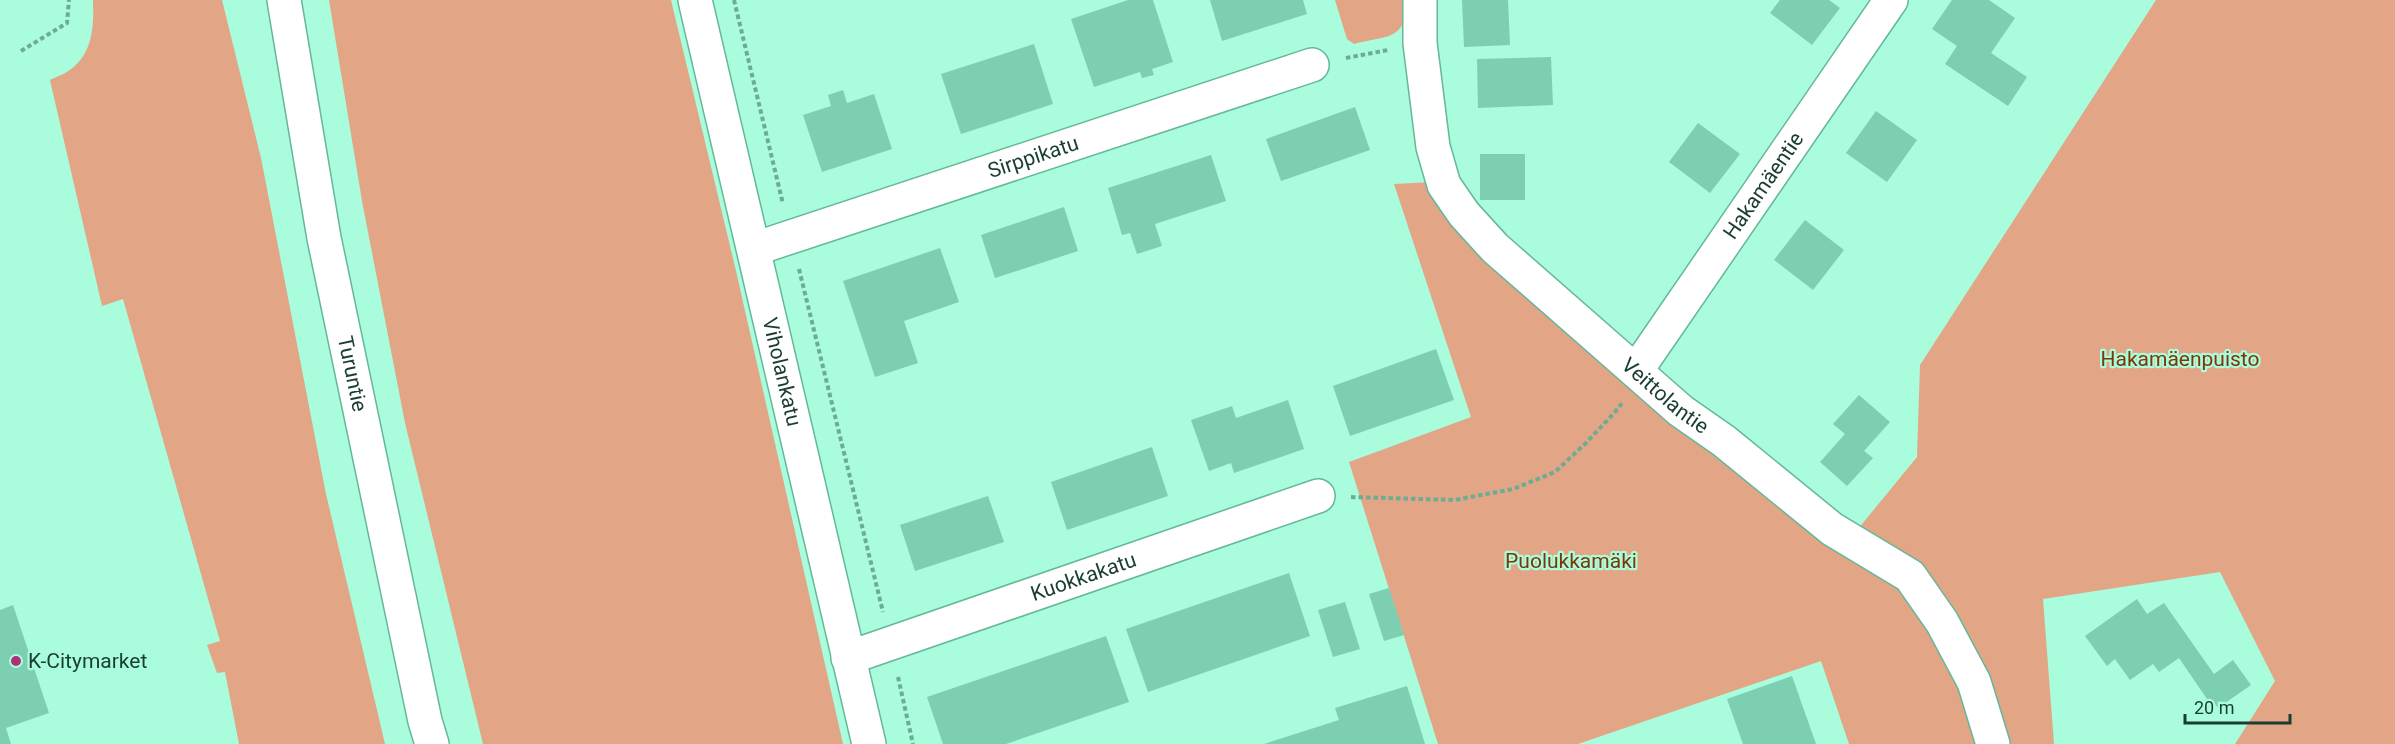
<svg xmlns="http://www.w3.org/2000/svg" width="2395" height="744" viewBox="0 0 2395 744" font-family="Roboto,sans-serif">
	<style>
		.green { fill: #e2a585 }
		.building { fill: #7dcfb1 }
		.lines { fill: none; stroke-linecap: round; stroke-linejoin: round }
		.minor-casing { stroke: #65b799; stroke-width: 36 }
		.major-casing { stroke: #65b799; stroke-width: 36 }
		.highway-casing { stroke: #65b799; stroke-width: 36 }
		.path { stroke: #6dac94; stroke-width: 4; stroke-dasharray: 4.5 3; stroke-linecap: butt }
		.minor { stroke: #fff; stroke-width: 33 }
		.major { stroke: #fff; stroke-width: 33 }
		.highway { stroke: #fff; stroke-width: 33 }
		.poi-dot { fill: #af2f7c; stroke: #a9fcdc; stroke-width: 2 }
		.labels { text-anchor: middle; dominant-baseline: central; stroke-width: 4.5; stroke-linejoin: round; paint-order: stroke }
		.street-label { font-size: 21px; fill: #1a3d31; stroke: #a9fcdc }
		.park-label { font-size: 21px; fill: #7e3704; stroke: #a9fcdc }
		.poi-label { font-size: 21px; fill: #1a3d31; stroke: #a9fcdc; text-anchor: start }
	</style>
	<rect width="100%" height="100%" fill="#a9fcdc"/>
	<g class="green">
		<path d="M 93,0 L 222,0 L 261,158 L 326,494 L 385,744 L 239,744 L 225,672 L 217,673 L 207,645 L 220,641 L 123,299 L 102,306 L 50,80 C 56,77 65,74 71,69 C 93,53 94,25 93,0 Z"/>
		<polygon points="329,0 671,0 736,271 843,744 483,744 405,423 362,201"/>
		<path d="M 1335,0 L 1413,0 C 1399,42 1394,34 1354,44 L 1347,39 Z"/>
		<polygon points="2156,0 2395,0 2395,744 2235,744 2275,681 2220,572 2043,599 2054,744 2005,744 2004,739 1858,529 1917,457 1920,365"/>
		<polygon points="1433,182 1904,582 1934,626 1982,744 1849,744 1821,661 1578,744 1438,744 1349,462 1471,417 1394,184"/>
	</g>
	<g class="building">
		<polygon points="1128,0 1153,0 1173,62 1152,69 1154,75 1142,78 1140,72 1094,87 1071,19"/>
		<polygon points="1210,0 1303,0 1307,14 1222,41"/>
		<polygon points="1462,0 1508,0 1510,45 1464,47"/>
		<polygon points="1780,0 1829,0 1840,8 1812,45 1770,13"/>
		<polygon points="1952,0 1989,0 2015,18 1991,53 2027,77 2008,106 1945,64 1957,46 1932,29"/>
		<polygon points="1034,44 1053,104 961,134 941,74"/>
		<polygon points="1551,57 1553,105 1478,108 1477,59"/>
		<polygon points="843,90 847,103 874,94 892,149 822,172 803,115 831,106 828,95"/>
		<polygon points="1355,107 1370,150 1281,181 1266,139"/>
		<polygon points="1876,111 1917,140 1887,182 1846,153"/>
		<polygon points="1698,123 1740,154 1710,193 1669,162"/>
		<rect x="1480" y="154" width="45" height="46"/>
		<polygon points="1211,155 1226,201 1155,224 1162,246 1137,254 1130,233 1122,235 1108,188"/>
		<polygon points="1064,207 1078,251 995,278 981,235"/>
		<polygon points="1805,220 1844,250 1813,290 1774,260"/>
		<polygon points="940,248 959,302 904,321 918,363 875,377 843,281"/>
		<polygon points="1436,349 1454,400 1350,436 1333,386"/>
		<polygon points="1859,395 1890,422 1864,451 1873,458 1847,486 1820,462 1845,434 1833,424"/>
		<polygon points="1288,400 1304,449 1234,473 1231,463 1209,471 1191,420 1232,406 1236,418"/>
		<polygon points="1152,447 1168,496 1067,530 1051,482"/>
		<polygon points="988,496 1004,542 915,571 900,525"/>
		<polygon points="1289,573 1310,636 1148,692 1126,629"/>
		<polygon points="1389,588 1404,635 1384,641 1369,594"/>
		<polygon points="2137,599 2147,614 2164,603 2214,674 2233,660 2251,685 2218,708 2212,700 2203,706 2200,703 2207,699 2179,658 2159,672 2153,664 2130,680 2115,659 2107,666 2085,636"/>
		<polygon points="1345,602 1360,649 1333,657 1318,610"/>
		<polygon points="13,605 49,713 6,728 11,744 0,744 0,610"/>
		<polygon points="1106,636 1129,702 1006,744 943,744 927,697"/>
		<polygon points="1792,676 1816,744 1743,744 1727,699"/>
		<polygon points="1407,686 1425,744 1264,744 1339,720 1335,708"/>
	</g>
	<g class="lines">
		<defs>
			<g id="minor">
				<path id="s1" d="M 1420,0 L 1420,43 L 1433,147 L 1444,185 L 1464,214 L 1495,248 L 1681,411 L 1724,441 L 1832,529 L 1910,576 L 1942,622 L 1974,682 L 1993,744"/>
				<path id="s2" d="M 754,249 L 1312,65"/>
				<path id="s3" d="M 1636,371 L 1891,0"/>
				<path id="s4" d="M 848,658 L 1318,496"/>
			</g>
			<g id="major">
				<path id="s5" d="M 695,0 L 869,744"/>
			</g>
			<g id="highway">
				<path id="s6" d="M 284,0 L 324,238 L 425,721 L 432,744"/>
			</g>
		</defs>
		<use href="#minor" class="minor-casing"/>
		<use href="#major" class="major-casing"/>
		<use href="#highway" class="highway-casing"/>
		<g class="path">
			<polyline points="734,0 783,204"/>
			<polyline points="21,51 67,23 69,0"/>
			<polyline points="1346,58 1388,50"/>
			<polyline points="799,269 883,612"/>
			<polyline points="1351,497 1455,500 1513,489 1555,472 1586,443 1615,412 1622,403"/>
			<polyline points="898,677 913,744"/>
		</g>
		<use href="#minor" class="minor"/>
		<use href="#major" class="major"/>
		<use href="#highway" class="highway"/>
	</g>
	<circle class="poi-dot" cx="16" cy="661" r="6"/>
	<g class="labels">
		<g class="street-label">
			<text stroke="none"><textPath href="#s2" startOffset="294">Sirppikatu</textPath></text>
			<text stroke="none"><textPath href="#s3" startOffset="225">Hakamäentie</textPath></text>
			<text stroke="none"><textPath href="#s5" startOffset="382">Viholankatu</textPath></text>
			<text stroke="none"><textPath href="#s6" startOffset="380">Turuntie</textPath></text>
			<text stroke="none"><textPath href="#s1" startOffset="494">Veittolantie</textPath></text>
			<text stroke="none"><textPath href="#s4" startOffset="249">Kuokkakatu</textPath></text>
		</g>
		<g class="park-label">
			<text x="2180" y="359">Hakamäenpuisto</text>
			<text x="1571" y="561">Puolukkamäki</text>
		</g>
		<g class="poi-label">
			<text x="28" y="661">K-Citymarket</text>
		</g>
	</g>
	<path d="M2185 714v9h105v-9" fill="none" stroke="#1a3d31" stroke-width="3"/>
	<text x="2194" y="714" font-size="18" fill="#1a3d31" stroke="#a9fcdc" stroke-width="4.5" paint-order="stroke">20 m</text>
</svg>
